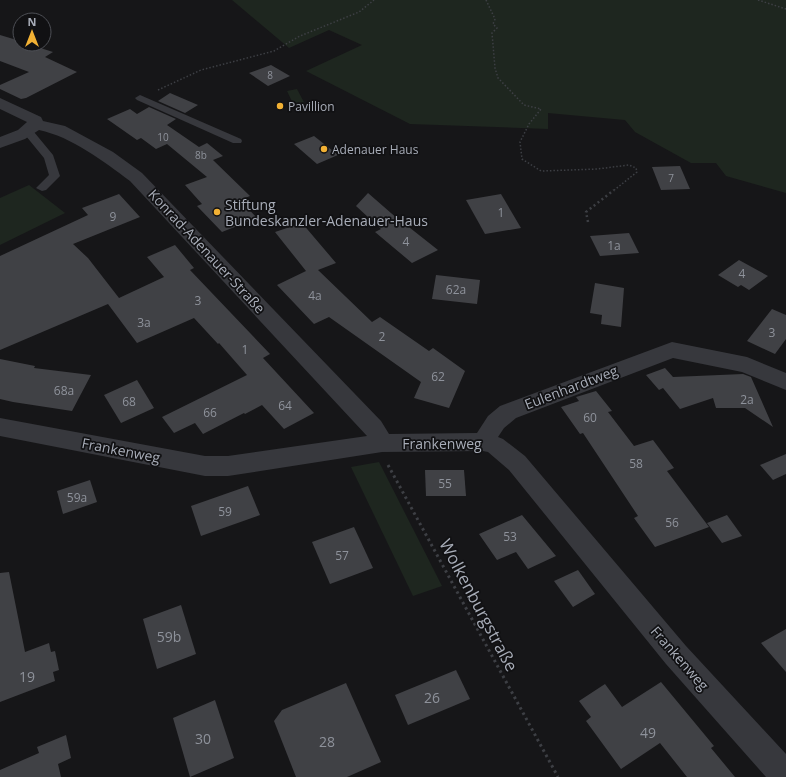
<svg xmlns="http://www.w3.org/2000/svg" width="786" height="777" viewBox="0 0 786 777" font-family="'Open Sans',sans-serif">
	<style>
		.green { fill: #1e261f }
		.building { fill: #404145 }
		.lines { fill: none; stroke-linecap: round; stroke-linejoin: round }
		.path-far2 { stroke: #3d3f44; stroke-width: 1.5; stroke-dasharray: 1.5 2; stroke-linecap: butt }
		.path-far1 { stroke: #3d3f44; stroke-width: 2.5; stroke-dasharray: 2 3; stroke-linecap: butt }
		.path { stroke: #3d3f44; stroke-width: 3; stroke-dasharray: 2.5 3.5; stroke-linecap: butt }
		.service { fill: #37383d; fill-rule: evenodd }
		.minor { fill: #37383d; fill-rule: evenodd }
		.poi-dot { fill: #f2b134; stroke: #111113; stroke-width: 1.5 }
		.labels { text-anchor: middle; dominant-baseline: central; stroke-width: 3.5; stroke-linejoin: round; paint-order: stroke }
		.far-number-label { font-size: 10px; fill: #8e929b }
		.far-poi-label { font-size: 12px; fill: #a8adb8; stroke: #111113; text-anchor: start }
		.number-label { font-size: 12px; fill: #8e929b }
		.poi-label { font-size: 14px; fill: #a8adb8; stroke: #111113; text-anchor: start }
		.street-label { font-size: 14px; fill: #a8adb8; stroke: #111113 }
		.near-number-label { font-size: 14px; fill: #8e929b }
		.near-street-label { font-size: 17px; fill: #a8adb8; stroke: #111113 }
	</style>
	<rect width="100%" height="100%" fill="#161618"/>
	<g class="green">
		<polygon points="232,0 786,0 786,193 726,176 716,163 691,163 635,132 625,120 548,113 548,129 410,124 306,71 362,45 329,30 289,48"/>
		<polygon points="297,89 308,110 297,112 287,91"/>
		<polygon points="29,185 65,213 0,245 0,198"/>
		<polygon points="379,462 442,586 413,596 351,467"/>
	</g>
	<g class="building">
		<polygon points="0,35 20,41 20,44 28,44 53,52 45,57 77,72 26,98 21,99 0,89 0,85 29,72 0,61"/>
		<polygon points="271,65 290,76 268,86 249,73"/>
		<polygon points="170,93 198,105 185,113 158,101"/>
		<polygon points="149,107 176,119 167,125 199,147 207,143 223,156 213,160 250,196 240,200 257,218 222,232 197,206 202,204 185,185 207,177 167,144 156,149 141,138 137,140 107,119 130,109 137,114"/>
		<polygon points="314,136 338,155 317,164 294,144"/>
		<polygon points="680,166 690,189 661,190 652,167"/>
		<polygon points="368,193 399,220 400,220 438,250 412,263 375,232 381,229 356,206"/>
		<polygon points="119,194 140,217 73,244 88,258 119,298 164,277 147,257 175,245 194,268 190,270 270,354 263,358 314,413 284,429 262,405 245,414 244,413 203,434 195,423 174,433 162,417 247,375 219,343 218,344 194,318 137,343 108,304 0,350 0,256 88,215 82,208"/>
		<polygon points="501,194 521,228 485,234 466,200"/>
		<polygon points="302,223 336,263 318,270 372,322 380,317 429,351 433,348 465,371 449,408 414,398 421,382 329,317 314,324 277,285 306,271 275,232"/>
		<polygon points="629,233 639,253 600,256 590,236"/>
		<polygon points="739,260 768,276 749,290 741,285 738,287 718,275"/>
		<polygon points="436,275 480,280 477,304 432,299"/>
		<polygon points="595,283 624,288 621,327 601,324 602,315 590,313"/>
		<polygon points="772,309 786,315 786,339 775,354 747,341"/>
		<polygon points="0,359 35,366 34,368 91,375 72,411 13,402 0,399"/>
		<polygon points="665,368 673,377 743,374 751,377 773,427 745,408 716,408 713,398 680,409 663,388 659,390 646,375"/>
		<polygon points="137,380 154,408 121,423 104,395"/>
		<polygon points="596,391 612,411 608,412 634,446 653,440 674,468 667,471 709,527 655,547 634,518 638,516 583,433 580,434 561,407 579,401 576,397"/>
		<polygon points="786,454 786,474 773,480 760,465"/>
		<polygon points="425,470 464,470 466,496 426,496"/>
		<polygon points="90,480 97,502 63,514 57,491"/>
		<polygon points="248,486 260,515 201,536 191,506"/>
		<polygon points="522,515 556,556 528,569 516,552 497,560 479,534"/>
		<polygon points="727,515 742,536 722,543 707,523"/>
		<polygon points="354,527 373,568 330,584 312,542"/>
		<polygon points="578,570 595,594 573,607 554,581"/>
		<polygon points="9,572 25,652 49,643 51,652 55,651 59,670 53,672 55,681 0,702 0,573"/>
		<polygon points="181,605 196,654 157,669 143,619"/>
		<polygon points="786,629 786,672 761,643"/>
		<polygon points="456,670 470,699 408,725 395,695"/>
		<polygon points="661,682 714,746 711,748 735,777 687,777 660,743 621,769 586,721 591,717 579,701 605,684 622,707"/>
		<polygon points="346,683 381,762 347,777 296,777 274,721 282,710"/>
		<polygon points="215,700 234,758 190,777 173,718"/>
		<polygon points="66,735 71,758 58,764 61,777 0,777 0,770 39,753 37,747"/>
	</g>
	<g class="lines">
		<g class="path-far2">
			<polyline points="486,0 495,19 493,24 497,28 492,33 495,68 498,78 524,105 541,109 529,124 520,142 522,159 541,171 597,169 629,165 636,168 637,172 613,191"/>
			<polyline points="758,0 786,9"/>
			<polyline points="158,90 201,70 274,51 300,36 359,12 374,0"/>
		</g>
		<polyline class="path-far1" points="588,222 586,212 614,190"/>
		<polyline class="path" points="388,465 558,777"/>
		<g class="service">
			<polygon points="140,95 241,139 242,141 241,143 233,143 137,100 135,98"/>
			<polygon points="26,129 34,132 53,155 60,176 46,190 42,191 36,188 49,175 44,158 26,136 21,132"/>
		</g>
		<path class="minor" d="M 0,98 L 41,117 L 43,121 L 65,126 L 113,152 L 142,173 L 381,421 L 389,434 L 477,433 L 488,416 L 500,406 L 672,342 L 747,357 L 786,373 L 786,390 L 742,372 L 673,358 L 516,418 L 504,428 L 498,437 L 503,439 L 525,456 L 686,646 L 786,754 L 786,777 L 766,777 L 666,664 L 509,470 L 488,452 L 483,451 L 382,452 L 228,476 L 205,476 L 0,436 L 0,418 L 205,456 L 228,456 L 367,436 L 130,181 C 103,161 72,137 39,130 L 25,139 L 0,148 L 0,137 L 18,130 L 27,122 L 0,109 Z"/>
	</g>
	<g class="poi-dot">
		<circle cx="280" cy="106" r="4"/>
		<circle cx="324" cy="149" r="4"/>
		<circle cx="217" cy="212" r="4"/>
	</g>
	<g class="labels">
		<g class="far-number-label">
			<text x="270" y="75">8</text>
			<text x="163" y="137">10</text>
			<text x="201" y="155">8b</text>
			<text x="671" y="178">7</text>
		</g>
		<g class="far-poi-label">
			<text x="288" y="106">Pavillion</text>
			<text x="332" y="149">Adenauer Haus</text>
		</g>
		<g class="number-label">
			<text x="501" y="212">1</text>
			<text x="113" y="216">9</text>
			<text x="406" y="241">4</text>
			<text x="614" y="245">1a</text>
			<text x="742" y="273">4</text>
			<text x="456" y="289">62a</text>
			<text x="315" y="295">4a</text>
			<text x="198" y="300">3</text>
			<text x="144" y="322">3a</text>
			<text x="772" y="332">3</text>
			<text x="382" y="336">2</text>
			<text x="245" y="349">1</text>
			<text x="438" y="376">62</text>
			<text x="64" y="390">68a</text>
			<text x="747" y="399">2a</text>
			<text x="129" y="401">68</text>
			<text x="285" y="405">64</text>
			<text x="210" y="412">66</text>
			<text x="590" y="417">60</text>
			<text x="636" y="463">58</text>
			<text x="445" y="483">55</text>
			<text x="77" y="497">59a</text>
			<text x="225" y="511">59</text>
			<text x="672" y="522">56</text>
			<text x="510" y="536">53</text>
			<text x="342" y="555">57</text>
		</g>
		<g class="poi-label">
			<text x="225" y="204">Stiftung<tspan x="225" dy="16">Bundeskanzler-Adenauer-Haus</tspan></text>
		</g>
		<g class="street-label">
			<text transform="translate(207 251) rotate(47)">Konrad-Adenauer-Straße</text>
			<text transform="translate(571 387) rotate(-21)">Eulenhardtweg</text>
			<text x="442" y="443">Frankenweg</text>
			<text transform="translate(121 450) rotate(11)">Frankenweg</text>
			<text transform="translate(680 658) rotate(49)">Frankenweg</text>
		</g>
		<g class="near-number-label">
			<text x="169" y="636">59b</text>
			<text x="27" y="676">19</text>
			<text x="432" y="697">26</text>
			<text x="648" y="732">49</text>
			<text x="203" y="738">30</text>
			<text x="327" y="741">28</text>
		</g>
		<g class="near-street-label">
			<text transform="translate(479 605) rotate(62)">Wolkenburgstraße</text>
		</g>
	</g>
	<g transform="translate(32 32)"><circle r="19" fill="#111113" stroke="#4d4f55"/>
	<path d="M0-3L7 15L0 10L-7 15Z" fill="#f2b134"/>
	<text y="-6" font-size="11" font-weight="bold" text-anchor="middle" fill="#a8adb8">N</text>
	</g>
</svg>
